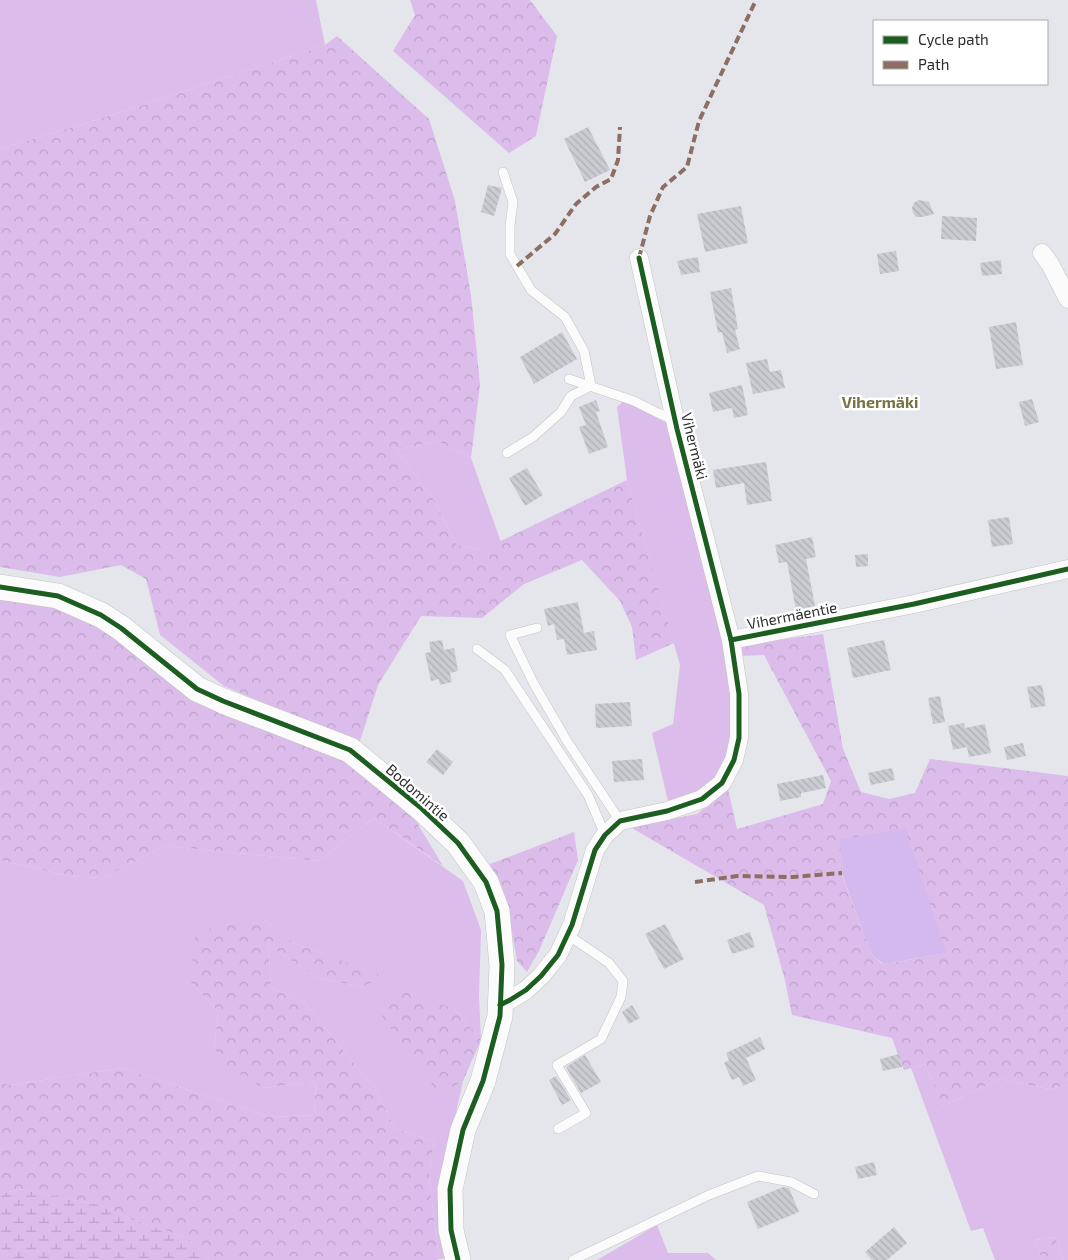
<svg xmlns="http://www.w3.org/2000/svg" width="1068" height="1260" viewBox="0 0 1068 1260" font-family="'Exo 2',sans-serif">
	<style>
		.green { fill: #dcbcea }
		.forest { fill: url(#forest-crowns); fill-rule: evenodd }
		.wetland { fill: url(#wetland-marsh) }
		.pitch { fill: #d3b9ee }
		.building { fill: url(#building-back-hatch) }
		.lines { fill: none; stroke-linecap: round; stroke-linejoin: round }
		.lane-casing { stroke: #c2c3c3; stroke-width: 10 }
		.street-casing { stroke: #c2c3c3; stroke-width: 19 }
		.secondary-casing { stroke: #c2c3c3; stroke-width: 26 }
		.lane { stroke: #fbfbfc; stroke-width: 9 }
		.street { stroke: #fbfbfc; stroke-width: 18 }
		.secondary { stroke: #fbfbfc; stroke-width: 25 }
		.quiet { stroke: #8d6e63; stroke-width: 4; stroke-dasharray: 8 4; stroke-linecap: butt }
		.cycleway-casing { stroke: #fff; stroke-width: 8 }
		.cycleway { stroke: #1b5e20; stroke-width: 5 }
		.labels { text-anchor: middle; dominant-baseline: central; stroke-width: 5; stroke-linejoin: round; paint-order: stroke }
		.street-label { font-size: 15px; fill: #2e2e2e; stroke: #fff }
		.neighbourhood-label { font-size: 16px; font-weight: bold; fill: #777344; stroke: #fff }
	</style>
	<defs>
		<pattern id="forest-crowns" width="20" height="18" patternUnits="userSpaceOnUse" patternTransform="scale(1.25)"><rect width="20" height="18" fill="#dcbcea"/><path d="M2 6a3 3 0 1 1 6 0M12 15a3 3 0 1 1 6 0" fill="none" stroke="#bda2c9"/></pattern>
		<pattern id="wetland-marsh" width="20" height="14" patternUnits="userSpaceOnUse" patternTransform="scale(1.25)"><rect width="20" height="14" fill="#dcbcea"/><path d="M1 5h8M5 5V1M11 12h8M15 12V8" fill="none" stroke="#bda2c9"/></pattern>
		<pattern id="building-back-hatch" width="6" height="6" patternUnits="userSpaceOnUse" patternTransform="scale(1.25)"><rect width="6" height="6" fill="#cbccd1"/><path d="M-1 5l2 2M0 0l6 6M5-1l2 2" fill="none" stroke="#afb0b4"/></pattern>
	</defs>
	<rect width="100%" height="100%" fill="#e4e6ec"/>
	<g class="green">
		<polygon points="0,0 316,0 325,45 128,110 0,149"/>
		<polygon points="624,401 669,424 722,641 732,686 732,733 729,755 717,779 700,795 668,801 652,733 673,724 680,665 627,480 617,407"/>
		<polygon points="437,441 471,458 501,542 482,550 457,545 434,500 396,450"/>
		<polygon points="374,818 463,881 481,930 479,996 481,1040 454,1009 439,1093 463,1081 449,1144 448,1258 439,1259 429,1177 434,1141 395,1129 375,1089 304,1002 271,988 268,945 318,978 363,987 383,976 294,943 262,918 191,983 218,1011 214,1048 263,1088 316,1082 314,1115 268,1117 122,1068 11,1085 0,1083 0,860 69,876 103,878 165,846 319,861"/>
		<polygon points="925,1064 943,1106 1000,1079 1049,1089 1068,1085 1068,1260 1064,1260 1055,1237 1035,1240 1042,1260 995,1260 983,1228 971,1231 911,1068"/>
		<polygon points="657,1225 668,1253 708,1253 716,1260 597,1260"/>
	</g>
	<g class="forest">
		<polygon points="410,0 530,0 557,36 536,136 509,153 393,51 415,15"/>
		<polygon points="337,36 429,119 455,201 471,295 480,385 471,458 437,441 396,450 434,500 457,545 482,550 627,480 674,643 636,660 632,627 620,601 582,560 524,584 482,618 421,616 378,685 360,741 333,733 224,686 160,635 146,579 121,565 60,577 0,567 0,149 128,110 325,45"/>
		<polygon points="0,597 65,607 356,768 416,821 443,866 374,818 319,861 165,846 103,878 69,876 0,860"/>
		<path d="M 823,634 L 843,749 L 861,792 L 889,799 L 915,793 L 930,759 L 1068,776 L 1068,1085 L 1049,1089 L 1000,1079 L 943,1106 L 925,1064 L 904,1070 L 892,1038 L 792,1015 L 785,980 L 764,905 L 630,827 L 697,814 L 728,789 L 737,829 L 823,804 L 831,781 L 764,655 L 742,656 L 742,645 ZM 843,867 L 946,953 L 886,964 L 881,963 L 873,956 L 863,932 L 842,874 Z"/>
		<polygon points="574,832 578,860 539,951 527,972 517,961 510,920 490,864"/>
		<polygon points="262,918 294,943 384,976 363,987 318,978 268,945 271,988 304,1002 375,1089 395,1129 434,1141 429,1177 439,1259 437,1260 209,1260 188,1238 136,1221 96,1204 41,1194 20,1189 0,1194 0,1083 11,1085 122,1068 268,1117 314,1115 316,1082 263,1088 228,1067 214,1048 218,1011 191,983 194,938 223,921"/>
		<polygon points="395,987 454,1009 481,1040 463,1081 439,1094 376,1008"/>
		<polygon points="1055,1237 1064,1260 1042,1260 1035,1240"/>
	</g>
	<polygon class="wetland" points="20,1189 41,1194 96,1204 136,1221 188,1238 209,1260 0,1260 0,1194"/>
	<polygon class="pitch" points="905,828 946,953 885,964 881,962 873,956 863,932 842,873 843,867 839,840"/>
	<g class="building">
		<polygon points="588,127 610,170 585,182 564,139"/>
		<polygon points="488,185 502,188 494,216 481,212"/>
		<polygon points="919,200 929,202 934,214 922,217 916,217 913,213 912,208 914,203"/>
		<polygon points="741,206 748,243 705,252 697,214"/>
		<polygon points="942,216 977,218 976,241 941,239"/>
		<polygon points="896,251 899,271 880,274 877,254"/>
		<polygon points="698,257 700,272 681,275 677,261"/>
		<polygon points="1001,260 1002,274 982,276 980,263"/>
		<polygon points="731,288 738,329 735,330 740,349 727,353 722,332 718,333 710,292"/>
		<polygon points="1016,322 1023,365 996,369 989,327"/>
		<polygon points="562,332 577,359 534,384 520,357"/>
		<polygon points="767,359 770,372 781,370 785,388 753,394 746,363"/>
		<polygon points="742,385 748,415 734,418 732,408 713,412 709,393"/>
		<polygon points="1032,399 1039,422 1025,426 1019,402"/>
		<polygon points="596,400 600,411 596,412 608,447 589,454 579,427 586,425 579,407"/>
		<polygon points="766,462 772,501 747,505 744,483 716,488 713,470"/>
		<polygon points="527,468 543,495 525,506 509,478"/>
		<polygon points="1009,517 1013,544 992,547 988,520"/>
		<polygon points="812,537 816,557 806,559 815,606 796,610 787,562 779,563 775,545"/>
		<polygon points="868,554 868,566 856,567 855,555"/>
		<polygon points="578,602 584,633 594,631 597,650 567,655 564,639 557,640 554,624 548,626 544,609"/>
		<polygon points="442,640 444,650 454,648 458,671 450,673 452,682 440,685 439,679 431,681 425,653 431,652 429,642"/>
		<polygon points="884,640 891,670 853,678 847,648"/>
		<polygon points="1042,685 1046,706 1031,708 1027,687"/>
		<polygon points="940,696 945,722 933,724 928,698"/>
		<polygon points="630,702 632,726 596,728 595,704"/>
		<polygon points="964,723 965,728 985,724 991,753 969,757 967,747 953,750 948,726"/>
		<polygon points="1023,743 1026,756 1007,760 1004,747"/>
		<polygon points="437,749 453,762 443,775 426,762"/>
		<polygon points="642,759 644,780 614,782 612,761"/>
		<polygon points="892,768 895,780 871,785 868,773"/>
		<polygon points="823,775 826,788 801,793 801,797 780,801 777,784"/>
		<polygon points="665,924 684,959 664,969 645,934"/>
		<polygon points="750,932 755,947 732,954 727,940"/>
		<polygon points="632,1005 640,1018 629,1024 622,1012"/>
		<polygon points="760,1037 765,1049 746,1058 756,1080 743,1086 739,1077 732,1080 724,1063 729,1060 726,1053"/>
		<polygon points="899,1054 902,1067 883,1071 880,1059"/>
		<polygon points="585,1055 601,1082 581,1093 566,1067"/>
		<polygon points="556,1076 571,1100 562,1105 549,1080"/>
		<polygon points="874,1162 877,1175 858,1179 855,1167"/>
		<polygon points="783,1187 789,1188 799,1212 758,1229 747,1202"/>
		<polygon points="894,1227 907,1243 887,1260 872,1260 865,1252"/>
	</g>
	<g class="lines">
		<defs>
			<g id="lane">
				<polyline points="503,172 513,202 510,226 510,254 531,290 565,317 584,351 591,386 571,396 561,412 533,437 507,453"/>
				<polyline points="569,379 634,401 658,413 675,420"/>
				<polyline points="537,628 510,635 534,684 567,741 620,821"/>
				<polyline points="477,649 505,670 588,795 605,835"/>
				<polyline points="558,1129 586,1113 557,1065 601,1039 621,997 623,981 609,963 568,935"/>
				<polyline points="573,1260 709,1195 758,1176 791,1182 814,1194"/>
			</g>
			<g id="street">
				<polyline points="1042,253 1050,264 1068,299"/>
				<polyline points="639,258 677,429 731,640"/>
				<polyline points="500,1005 510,1000 526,990 541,976 558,955 572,925 595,850 605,835 620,821 667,811 702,799 722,783 734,760 739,738 739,694 731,640 914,604 1068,569"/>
			</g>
			<polyline id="secondary" points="0,587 58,596 101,615 121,628 197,689 223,701 350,750 420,807 458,843 486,882 497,911 502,965 500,1016 483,1081 463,1130 450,1189 451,1230 458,1260"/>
		</defs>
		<use href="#lane" class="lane-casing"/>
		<use href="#street" class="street-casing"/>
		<use href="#secondary" class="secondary-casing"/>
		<use href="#lane" class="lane"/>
		<use href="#street" class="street"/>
		<use href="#secondary" class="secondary"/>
		<g class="quiet">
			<polyline points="639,258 650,216 663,187 687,167 699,121 756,0"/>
			<polyline points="517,266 555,234 576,204 596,187 611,179 618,160 620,127"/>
			<polyline points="695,882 737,876 793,877 842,873"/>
		</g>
		<defs>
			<g id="cycleway">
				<polyline points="639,258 677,429 731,640"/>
				<polyline points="0,587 58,596 101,615 121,628 197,689 223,701 350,750 420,807 458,843 486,882 497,911 502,965 500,1016 483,1081 463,1130 450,1189 451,1230 458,1260"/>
				<polyline points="500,1005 510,1000 526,990 541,976 558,955 572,925 595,850 605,835 620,821 667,811 702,799 722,783 734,760 739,738 739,694 731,640 914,604 1068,569"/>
			</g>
		</defs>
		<use href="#cycleway" class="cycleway-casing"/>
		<use href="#cycleway" class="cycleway"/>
	</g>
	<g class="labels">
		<g class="street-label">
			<text transform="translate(695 446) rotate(76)">Vihermäki</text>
			<text transform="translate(792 615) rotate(-11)">Vihermäentie</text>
			<text transform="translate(418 792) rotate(41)">Bodomintie</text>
		</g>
		<g class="neighbourhood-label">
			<text x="880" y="401">Vihermäki</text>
		</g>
	</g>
	<rect x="873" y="20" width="175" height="65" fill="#ffffff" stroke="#ababab"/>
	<rect x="883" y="36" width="25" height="8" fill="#1b5e20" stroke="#ababab"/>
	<text x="918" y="45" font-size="15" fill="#2e2e2e">Cycle path</text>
	<rect x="883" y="61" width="25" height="8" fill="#8d6e63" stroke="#ababab"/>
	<text x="918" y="70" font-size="15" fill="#2e2e2e">Path</text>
</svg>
